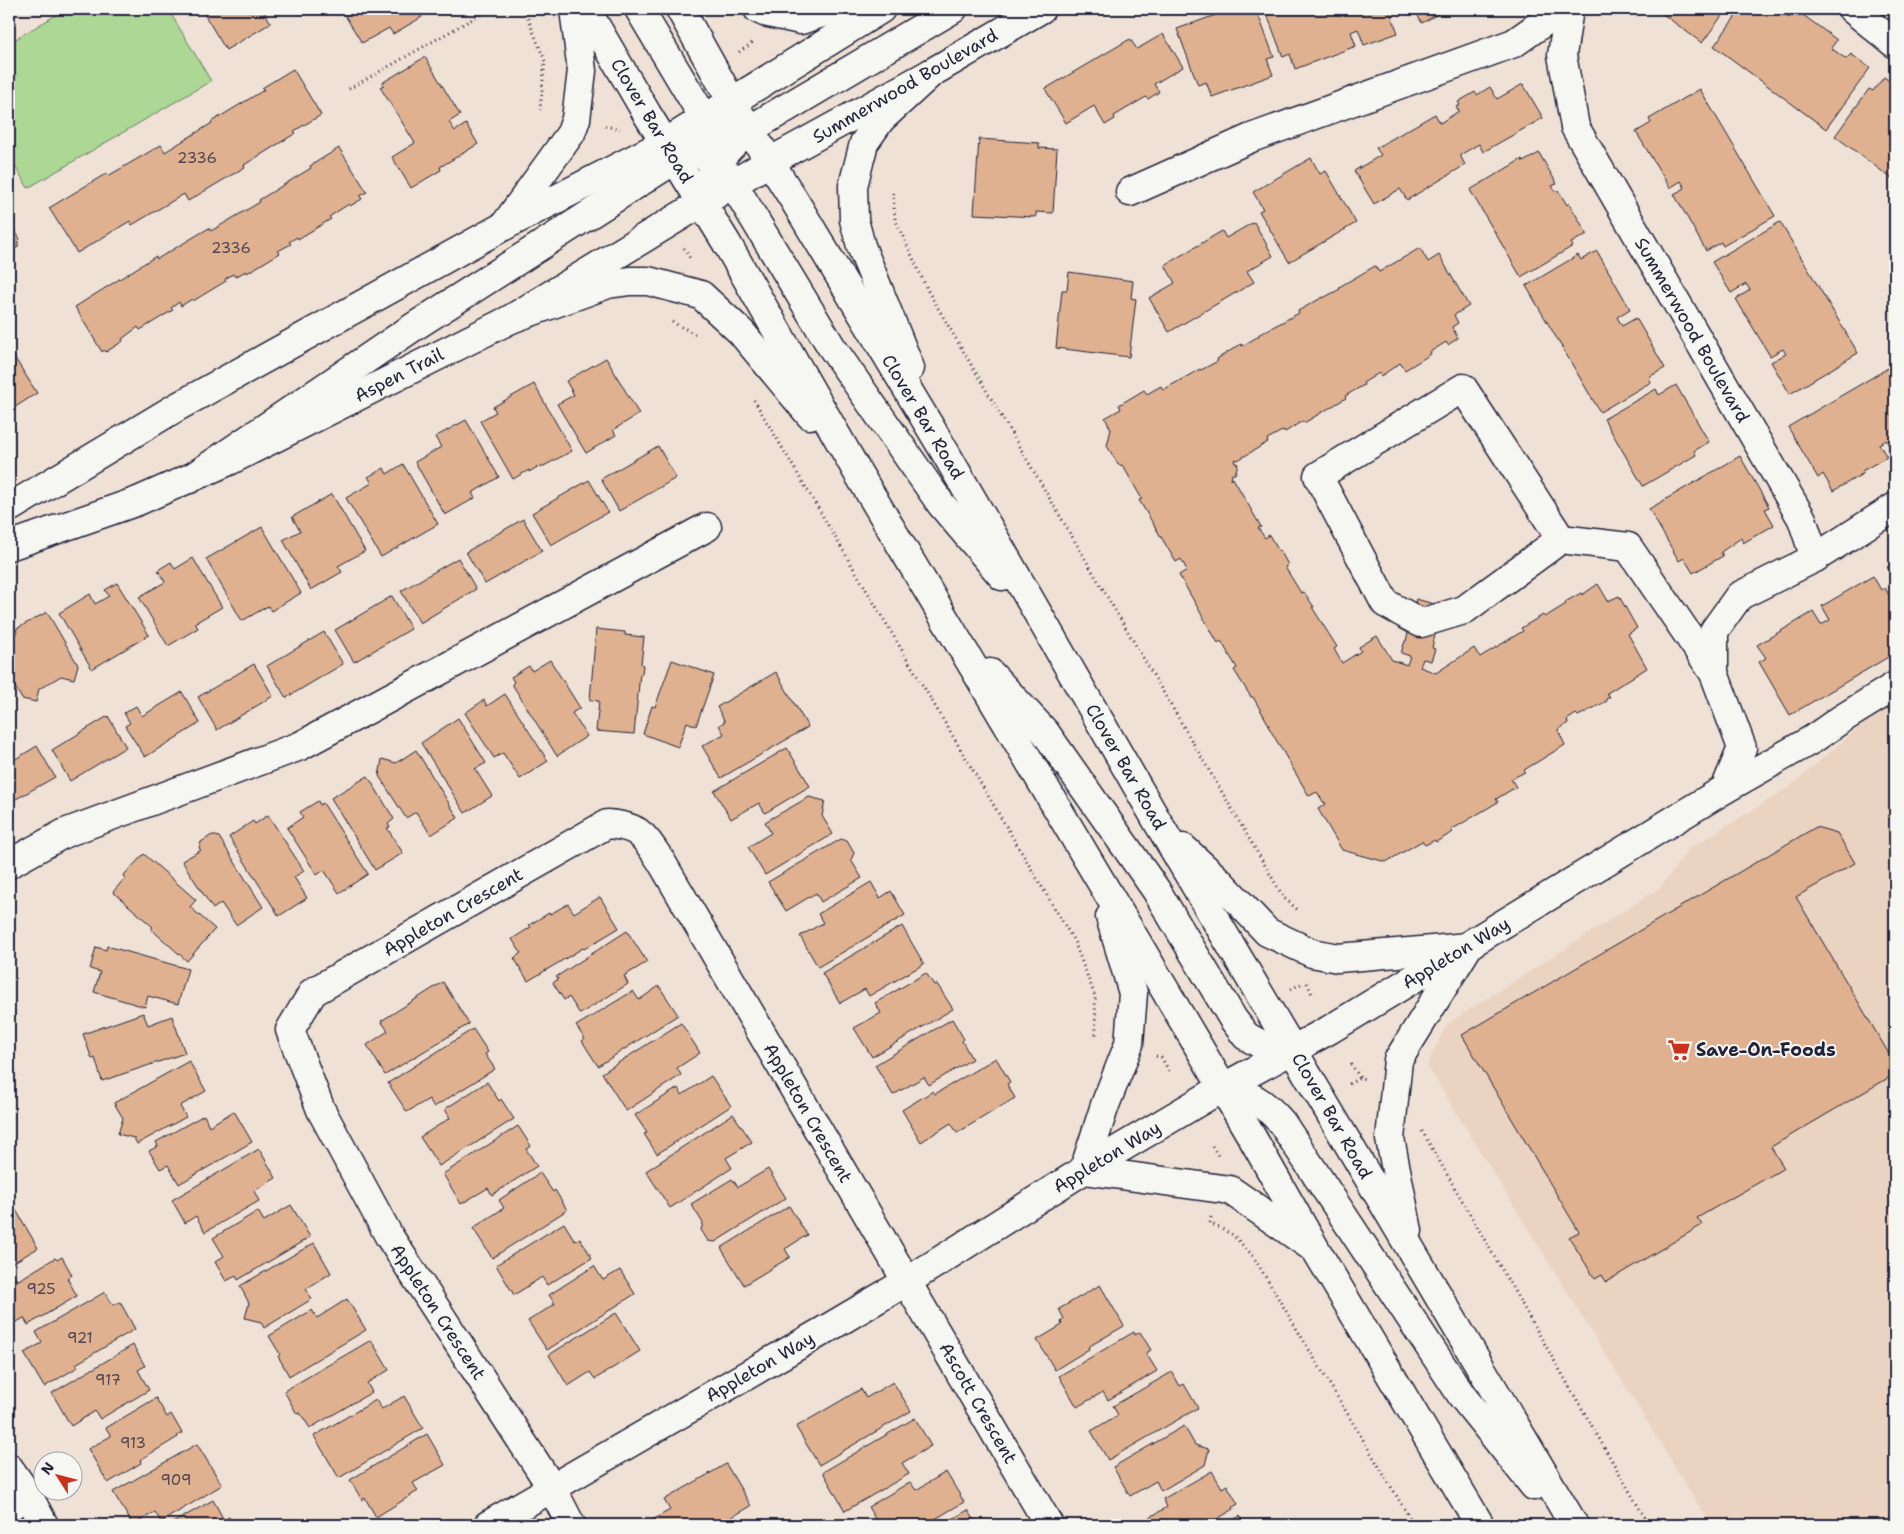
<svg xmlns="http://www.w3.org/2000/svg" width="1904" height="1534" viewBox="0 0 1904 1534" font-family="'Shantell Sans',sans-serif">
	<style>
		.built { fill: #ead3c0 }
		.green { fill: #acd795; stroke: #677c68 }
		.building { fill: #dfb190; stroke: #22223b }
		.lines { fill: none; stroke-linecap: round; stroke-linejoin: round }
		.minor-casing { stroke: #22223b; stroke-width: 31 }
		.major-casing { stroke: #22223b; stroke-width: 31 }
		.path { stroke: #22223b; stroke-width: 3; stroke-dasharray: 1 4; stroke-linecap: butt }
		.minor { stroke: #f6f6f2; stroke-width: 28 }
		.major { stroke: #f6f6f2; stroke-width: 28 }
		.labels { text-anchor: middle; dominant-baseline: central; stroke-width: 4; stroke-linejoin: round; paint-order: stroke }
		.number-label { font-size: 15px; fill: #514650 }
		.street-label { font-size: 18px; fill: #22223b; stroke: #f6f6f2 }
		.poi-label { font-size: 18px; font-weight: bold; fill: #22223b; stroke: #f6f6f2; text-anchor: start }
	</style>
	<rect width="100%" height="100%" fill="#efe1d5"/>
	<filter id="ink" filterUnits="userSpaceOnUse"><feTurbulence type="fractalNoise" baseFrequency=".02" numOctaves="2"/><feDisplacementMap in="SourceGraphic" scale="10" xChannelSelector="R" yChannelSelector="G"/><feConvolveMatrix kernelMatrix="1 2 1 2 8 2 1 2 1" color-interpolation-filters="sRGB"/></filter>
	<g filter="url(#ink)">
		<polygon class="built" points="1895,696 1895,1525 1711,1525 1427,1065 1447,1024 1660,888 1689,849 1790,787"/>
		<polygon class="green" points="66,9 168,9 211,81 28,188 9,156 9,43"/>
		<g class="building">
			<polygon points="201,9 262,9 271,23 226,50"/>
			<polygon points="341,9 418,9 422,17 393,34 389,28 362,43"/>
			<polygon points="1232,9 1256,9 1274,57 1267,59 1273,75 1212,97 1206,82 1198,85 1177,29"/>
			<polygon points="1265,9 1389,9 1398,33 1364,45 1358,29 1351,32 1356,46 1295,69 1290,54 1283,57"/>
			<polygon points="1414,9 1447,9 1422,23"/>
			<polygon points="1656,9 1727,9 1702,43"/>
			<polygon points="1741,9 1778,9 1789,17 1795,9 1837,40 1831,48 1846,59 1851,54 1870,68 1826,129 1714,46"/>
			<polygon points="1163,34 1183,67 1154,84 1159,92 1148,99 1146,97 1114,116 1115,119 1105,125 1094,106 1066,123 1045,89 1130,39 1137,49"/>
			<polygon points="425,57 460,115 449,122 455,131 466,124 478,144 440,167 441,170 411,188 392,157 415,143 380,87 384,85 382,83"/>
			<polygon points="293,69 321,115 294,131 296,133 244,165 245,167 188,201 184,194 132,225 130,221 77,253 49,208 107,173 108,176 161,145 165,152 212,123 211,122 264,90 262,88"/>
			<polygon points="1884,77 1895,85 1895,181 1835,136 1869,89 1873,91"/>
			<polygon points="1523,84 1543,118 1483,152 1479,144 1460,155 1465,165 1407,200 1400,189 1374,204 1354,171 1381,155 1376,148 1435,114 1440,123 1459,111 1456,107 1460,105 1458,102 1475,92 1477,95 1490,87 1497,99"/>
			<polygon points="1700,89 1775,216 1723,246 1721,242 1706,251 1674,194 1685,188 1681,181 1670,188 1636,132 1651,123 1649,119"/>
			<polygon points="979,139 1039,143 1039,148 1057,149 1053,213 1036,212 1036,217 974,214"/>
			<polygon points="339,148 367,192 360,196 362,199 350,206 349,204 341,209 329,217 331,219 298,239 297,237 289,242 291,244 278,251 280,253 247,273 246,271 235,277 233,274 225,279 226,281 193,301 192,299 181,306 179,302 171,308 173,310 140,330 138,327 122,339 123,341 106,352 104,350 102,352 75,307 156,256 157,259 209,228 211,231 260,202 259,200 311,168 310,166"/>
			<polygon points="1539,153 1557,184 1552,186 1556,192 1558,190 1567,205 1569,203 1587,234 1571,243 1573,246 1521,277 1470,190 1522,159 1523,162"/>
			<polygon points="1311,158 1320,174 1326,171 1356,223 1289,262 1259,211 1263,209 1253,192"/>
			<polygon points="9,221 20,239 18,241 18,247 9,252"/>
			<polygon points="1254,222 1273,256 1247,271 1254,282 1169,332 1149,298 1175,283 1165,265 1222,231 1226,238"/>
			<polygon points="1780,222 1858,353 1790,394 1771,362 1786,354 1783,349 1770,356 1736,299 1750,290 1746,284 1731,293 1712,262"/>
			<polygon points="1420,248 1428,262 1439,255 1469,306 1454,315 1458,323 1452,327 1458,338 1448,345 1446,342 1430,352 1431,354 1405,370 1400,363 1381,376 1379,373 1363,383 1364,385 1345,396 1346,398 1304,423 1303,421 1285,432 1284,430 1267,439 1268,442 1238,460 1235,459 1234,462 1238,464 1235,474 1232,474 1231,480 1233,478 1261,527 1258,528 1265,538 1269,535 1279,551 1280,550 1288,565 1285,567 1301,593 1304,592 1314,607 1312,607 1337,647 1334,649 1342,663 1361,651 1359,647 1377,636 1392,660 1407,665 1410,656 1401,653 1405,641 1406,641 1416,599 1445,607 1439,618 1432,648 1435,649 1431,661 1423,659 1420,667 1436,673 1474,648 1480,657 1523,631 1521,628 1543,615 1545,617 1566,604 1565,602 1581,593 1582,595 1598,584 1608,601 1619,596 1637,628 1628,634 1647,668 1607,693 1610,697 1606,699 1607,701 1578,716 1576,714 1567,720 1568,723 1558,730 1565,745 1524,770 1525,772 1511,779 1516,787 1496,799 1498,802 1451,830 1453,832 1436,842 1435,840 1425,845 1422,841 1386,862 1342,850 1318,809 1326,804 1325,802 1324,803 1317,792 1309,796 1268,726 1269,725 1253,697 1251,697 1234,670 1237,668 1221,641 1218,643 1179,575 1187,570 1181,559 1176,562 1139,500 1142,499 1123,466 1118,464 1107,446 1111,429 1105,418 1121,409 1119,405 1144,390 1147,394 1161,386 1163,390 1200,369 1201,370 1218,361 1217,359 1241,344 1242,346 1259,336 1258,335 1299,313 1298,311 1323,297 1323,298 1340,289 1339,287 1375,266 1379,272"/>
			<polygon points="1597,251 1630,309 1617,317 1622,326 1636,318 1665,368 1649,377 1651,382 1600,412 1526,286 1578,255 1581,260"/>
			<polygon points="1069,272 1133,281 1131,298 1136,299 1129,357 1056,348 1062,290 1067,290"/>
			<polygon points="9,349 37,393 9,411"/>
			<polygon points="606,358 639,414 613,430 616,435 586,453 557,404 574,395 566,381"/>
			<polygon points="1895,364 1895,452 1893,453 1886,440 1879,444 1887,457 1862,471 1864,473 1833,491 1823,474 1818,478 1788,427"/>
			<polygon points="534,384 572,451 540,468 539,466 529,472 529,470 513,479 480,421 496,412 493,407"/>
			<polygon points="1676,385 1709,442 1694,451 1696,455 1643,486 1604,419 1656,389 1659,395"/>
			<polygon points="466,420 499,477 472,493 475,498 445,515 415,462 441,447 435,437"/>
			<polygon points="658,446 676,478 619,511 601,479"/>
			<polygon points="1740,456 1769,507 1765,509 1774,525 1743,543 1741,538 1721,552 1723,556 1693,573 1684,558 1679,561 1649,509"/>
			<polygon points="403,464 438,524 381,557 346,498 372,483 368,477 384,468 387,474"/>
			<polygon points="589,480 608,512 551,545 532,513"/>
			<polygon points="332,494 365,551 338,566 342,572 311,590 283,540 300,531 292,517"/>
			<polygon points="523,519 542,551 485,584 466,552"/>
			<polygon points="262,527 301,593 271,611 268,606 242,621 206,559"/>
			<polygon points="193,558 222,607 195,623 198,628 168,646 139,597 165,582 158,570 171,562 175,569"/>
			<polygon points="458,558 476,589 420,623 401,591"/>
			<polygon points="1895,563 1895,581 1887,567"/>
			<polygon points="1873,576 1881,590 1885,588 1895,605 1895,653 1790,715 1759,662 1766,658 1757,645 1813,612 1821,625 1830,620 1822,606"/>
			<polygon points="117,583 149,635 92,669 59,613 90,594 95,604 109,596 105,590"/>
			<polygon points="392,596 411,629 354,662 335,630"/>
			<polygon points="47,612 78,665 74,679 61,676 39,689 36,702 22,699 9,677 9,638 17,632 16,629"/>
			<polygon points="596,629 625,632 625,635 644,637 641,664 643,665 642,674 640,674 634,734 596,731 599,701 590,700"/>
			<polygon points="324,632 343,664 286,698 267,666"/>
			<polygon points="550,660 580,708 572,713 587,736 557,756 512,684 514,682 511,677 529,666 532,671"/>
			<polygon points="672,660 714,675 696,726 687,722 678,747 643,734 652,706 655,707"/>
			<polygon points="254,664 273,696 217,730 198,697"/>
			<polygon points="776,672 808,727 721,778 702,746 724,734 719,725 725,722 717,707"/>
			<polygon points="182,692 200,723 145,757 125,726 130,723 124,713 136,706 142,716"/>
			<polygon points="505,694 548,761 520,779 503,753 494,758 465,713 484,700 487,706"/>
			<polygon points="108,716 126,747 70,781 52,750"/>
			<polygon points="458,718 486,763 475,769 492,796 465,813 421,743"/>
			<polygon points="37,746 55,777 9,803 9,763"/>
			<polygon points="787,748 810,786 765,813 759,803 731,819 714,791"/>
			<polygon points="416,750 458,818 431,835 416,812 406,818 379,776 382,759 396,763"/>
			<polygon points="368,776 394,819 388,824 390,827 387,828 403,853 375,870 331,798"/>
			<polygon points="809,797 825,801 822,816 833,834 765,875 748,847 771,833 765,822"/>
			<polygon points="318,801 320,805 323,803 368,874 339,893 324,870 317,875 287,828 303,817 300,812"/>
			<polygon points="268,815 304,871 294,877 307,898 279,916 229,837 253,821 255,824"/>
			<polygon points="1816,827 1837,833 1855,863 1796,897 1895,1064 1895,1074 1771,1147 1784,1168 1697,1218 1702,1225 1606,1282 1602,1275 1595,1279 1569,1237 1579,1232 1462,1035"/>
			<polygon points="212,835 219,837 263,907 236,925 221,903 213,909 182,861 201,850 199,848 201,842"/>
			<polygon points="841,839 847,841 854,853 851,860 862,878 821,902 816,893 786,911 768,882"/>
			<polygon points="144,854 196,900 190,907 215,929 187,961 151,929 153,927 113,892 125,878 123,876"/>
			<polygon points="871,882 880,898 891,891 905,915 818,967 800,936 823,923 818,914"/>
			<polygon points="600,897 619,928 584,949 583,948 528,981 514,958 521,953 512,939 531,927 529,925 549,913 550,914 568,904 574,913"/>
			<polygon points="902,926 924,964 869,996 865,989 840,1003 822,973"/>
			<polygon points="627,931 647,962 624,976 628,984 580,1014 569,997 564,1000 553,983 558,979 556,977"/>
			<polygon points="107,946 188,969 178,1004 148,996 145,1007 94,992 100,972 90,969 96,947 106,950"/>
			<polygon points="926,973 934,985 937,984 953,1009 872,1057 854,1028 881,1013 875,1003"/>
			<polygon points="443,982 469,1024 385,1075 367,1045 388,1031 381,1021"/>
			<polygon points="659,986 678,1015 598,1066 582,1041 585,1039 576,1026 633,991 639,1000"/>
			<polygon points="143,1013 148,1025 172,1016 185,1053 102,1081 95,1058 92,1059 83,1034"/>
			<polygon points="952,1019 964,1039 962,1041 972,1059 929,1085 924,1077 893,1095 875,1065"/>
			<polygon points="681,1023 700,1053 677,1068 681,1075 626,1111 602,1073"/>
			<polygon points="473,1029 488,1052 485,1054 495,1069 434,1107 429,1099 407,1112 388,1083"/>
			<polygon points="996,1058 1010,1082 1007,1084 1015,1098 957,1133 951,1123 921,1142 902,1110 933,1091 935,1094"/>
			<polygon points="189,1061 206,1091 180,1106 186,1117 137,1144 134,1138 118,1134 123,1118 114,1103"/>
			<polygon points="711,1076 731,1106 657,1154 644,1134 647,1133 635,1115 678,1088 682,1095"/>
			<polygon points="487,1082 499,1101 501,1099 514,1119 439,1166 420,1137 450,1118 445,1109"/>
			<polygon points="234,1111 252,1142 179,1184 168,1165 160,1169 149,1151 158,1146 156,1142 204,1115 209,1126"/>
			<polygon points="733,1114 752,1142 726,1158 732,1168 670,1208 646,1171"/>
			<polygon points="518,1126 531,1146 526,1149 537,1166 492,1195 488,1188 461,1204 443,1174"/>
			<polygon points="259,1149 276,1178 254,1191 259,1201 205,1232 196,1216 185,1223 172,1200"/>
			<polygon points="768,1169 786,1198 715,1242 708,1241 701,1230 703,1223 691,1204 732,1179 738,1187"/>
			<polygon points="540,1173 553,1192 555,1190 567,1210 492,1258 473,1228 504,1208 499,1200"/>
			<polygon points="291,1205 310,1237 238,1280 236,1276 226,1281 215,1262 224,1256 213,1238 258,1211 264,1221"/>
			<polygon points="789,1206 807,1235 785,1249 790,1257 744,1285 721,1248"/>
			<polygon points="16,1210 38,1248 9,1265 9,1215"/>
			<polygon points="564,1223 575,1241 580,1238 592,1258 547,1285 542,1277 514,1295 496,1265"/>
			<polygon points="314,1243 331,1273 306,1289 312,1299 264,1328 261,1322 245,1318 249,1303 240,1286"/>
			<polygon points="62,1257 72,1275 67,1278 77,1296 28,1325 24,1318 9,1326 9,1282 16,1278 17,1281 55,1258 57,1260"/>
			<polygon points="594,1266 603,1280 620,1270 635,1294 547,1350 528,1321 555,1304 549,1295"/>
			<polygon points="1100,1285 1124,1326 1088,1347 1089,1349 1055,1370 1037,1340 1062,1325 1061,1322 1064,1319 1059,1309"/>
			<polygon points="105,1292 113,1305 120,1302 135,1329 76,1364 78,1367 44,1387 24,1353 42,1343 36,1332"/>
			<polygon points="347,1299 366,1330 289,1376 278,1356 280,1354 269,1336 312,1310 317,1318"/>
			<polygon points="616,1313 640,1351 595,1379 590,1372 568,1386 549,1355"/>
			<polygon points="1134,1332 1135,1335 1140,1332 1151,1350 1146,1353 1157,1371 1108,1400 1103,1392 1077,1407 1059,1376"/>
			<polygon points="371,1340 389,1370 367,1383 372,1392 310,1428 300,1413 297,1414 284,1391"/>
			<polygon points="133,1345 145,1366 138,1370 149,1390 100,1419 95,1411 71,1426 52,1393"/>
			<polygon points="1172,1372 1180,1386 1184,1384 1198,1408 1108,1460 1091,1431 1118,1415 1113,1406"/>
			<polygon points="893,1382 911,1411 819,1465 796,1427 861,1389 866,1398"/>
			<polygon points="404,1396 423,1428 339,1478 314,1436 376,1400 382,1409"/>
			<polygon points="156,1398 167,1417 171,1414 182,1433 177,1436 178,1437 140,1460 141,1463 108,1483 88,1449 111,1436 106,1428"/>
			<polygon points="915,1418 931,1446 902,1463 909,1474 845,1511 823,1472"/>
			<polygon points="1184,1426 1195,1445 1209,1449 1205,1465 1161,1491 1156,1481 1130,1496 1113,1467"/>
			<polygon points="427,1434 445,1465 413,1483 418,1491 376,1517 365,1498 362,1500 350,1480"/>
			<polygon points="197,1444 222,1485 161,1522 155,1512 133,1525 113,1492"/>
			<polygon points="726,1464 751,1506 718,1525 648,1525 647,1523 670,1510 664,1500"/>
			<polygon points="1212,1471 1222,1488 1227,1485 1238,1504 1233,1507 1234,1509 1207,1525 1146,1525 1144,1521 1167,1507 1163,1499"/>
			<polygon points="946,1472 964,1502 925,1525 879,1525 868,1507 910,1482 916,1490"/>
			<polygon points="213,1500 224,1520 229,1517 234,1525 169,1525"/>
			<polygon points="968,1510 978,1525 942,1525"/>
			<polygon points="1240,1516 1246,1525 1224,1525"/>
		</g>
		<g class="lines">
			<defs>
				<g id="minor">
					<polyline points="1569,9 1562,55 1575,127 1802,519 1815,558"/>
					<polyline points="1852,9 1895,44"/>
					<polyline points="1130,192 1251,138 1514,43 1548,19 1555,9"/>
					<polyline points="9,508 177,407 504,226 665,143 881,9"/>
					<polyline points="1561,539 1464,610 1421,623 1385,603 1318,476 1463,388 1561,539 1628,547 1714,673"/>
					<polyline points="9,546 138,501 231,460 511,319 769,162 931,73 1041,9"/>
					<polyline points="1725,789 1742,748 1714,673 1714,631 1739,596 1815,558 1895,507"/>
					<polyline points="9,864 65,833 300,746 707,527"/>
					<polyline points="9,1468 28,1495 44,1525"/>
					<polyline points="9,1507 28,1495"/>
					<polyline points="488,1525 830,1327 906,1282 1084,1170 1222,1088 1329,1030 1725,789 1813,739 1840,720 1895,686"/>
					<path d="M 571,1525 L 552,1488 L 389,1236 L 321,1110 L 290,1030 L 313,992 L 607,824 C 640,826 643,835 661,861 L 1049,1525"/>
				</g>
				<g id="major">
					<polyline points="586,9 647,114 726,242 858,473 1135,939 1253,1139 1316,1250 1480,1525"/>
					<polyline points="639,9 704,118 723,144"/>
					<polyline points="680,9 732,102 794,200 945,452 1160,826 1574,1525"/>
					<polyline points="758,9 764,12 801,20 835,9"/>
					<path d="M 676,145 C 697,151 716,160 729,177 L 831,346 L 941,504 L 1002,576"/>
					<path d="M 709,181 C 716,159 732,144 749,130 L 953,9"/>
					<polyline points="504,226 571,133 576,119 582,71 574,9"/>
					<polyline points="511,319 608,284 630,281 648,281 701,295 741,332 810,415"/>
					<polyline points="910,368 861,246 854,220 853,186 864,143 881,119 931,73"/>
					<path d="M 190,479 L 412,328 L 690,150 C 707,136 723,122 732,102"/>
					<polyline points="990,673 1045,732 1156,890 1233,1019 1246,1036 1262,1045 1294,1050"/>
					<polyline points="1183,848 1220,882 1267,932 1312,953 1338,958 1468,947"/>
					<polyline points="1110,917 1133,993 1129,1044 1105,1105 1084,1170 1230,1190 1309,1245"/>
					<path d="M 1222,1088 C 1250,1094 1263,1101 1282,1123 L 1462,1396 L 1534,1486"/>
					<polyline points="1408,1231 1390,1139 1398,1060 1468,947"/>
				</g>
			</defs>
			<use href="#minor" class="minor-casing"/>
			<use href="#major" class="major-casing"/>
			<g class="path">
				<polyline points="524,9 545,61 540,110"/>
				<polyline points="739,52 751,44 753,40"/>
				<polyline points="349,89 490,9"/>
				<polyline points="605,126 620,129"/>
				<polyline points="893,193 895,219 928,291 1284,898 1298,910"/>
				<polyline points="684,248 691,260"/>
				<polyline points="672,322 695,334"/>
				<polyline points="754,400 1074,941 1095,996 1096,1038"/>
				<polyline points="1307,983 1312,994"/>
				<polyline points="1291,989 1303,983"/>
				<polyline points="1156,1056 1161,1057 1169,1071"/>
				<polyline points="1351,1064 1360,1078"/>
				<polyline points="1349,1084 1360,1078 1366,1079"/>
				<polyline points="1422,1131 1649,1525"/>
				<polyline points="1212,1146 1219,1157"/>
				<polyline points="1211,1217 1210,1223 1233,1235 1253,1256 1414,1525"/>
			</g>
			<use href="#minor" class="minor"/>
			<use href="#major" class="major"/>
		</g>
	</g>
	<defs>
		<symbol id="supermarket-bare" viewBox="-9 -9 18 18"><path d="M-6-5.5h2.5l.6 2H6L4.5 2H-2.5L-4.4-4H-6ZM-1.5 3.2a1.3 1.3 0 1 0 .1 0ZM3 3.2a1.3 1.3 0 1 0 .1 0Z" fill="#c8321e" stroke="#f6f6f2" stroke-width="2.5" paint-order="stroke"/></symbol>
	</defs>
	<g fill-rule="evenodd">
		<use href="#supermarket-bare" x="1663" y="1034" width="32" height="32"/>
	</g>
	<g class="labels">
		<g class="number-label">
			<text x="197" y="158">2336</text>
			<text x="231" y="248">2336</text>
			<text x="41" y="1289">925</text>
			<text x="80" y="1338">921</text>
			<text x="108" y="1380">917</text>
			<text x="133" y="1443">913</text>
			<text x="176" y="1480">909</text>
		</g>
		<g class="street-label">
			<text transform="translate(905 86) rotate(-30)">Summerwood Boulevard</text>
			<text transform="translate(652 121) rotate(59)">Clover Bar Road</text>
			<text transform="translate(1692 330) rotate(60)">Summerwood Boulevard</text>
			<text transform="translate(399 375) rotate(-27)">Aspen Trail</text>
			<text transform="translate(923 417) rotate(59)">Clover Bar Road</text>
			<text transform="translate(1126 767) rotate(60)">Clover Bar Road</text>
			<text transform="translate(453 912) rotate(-30)">Appleton Crescent</text>
			<text transform="translate(1456 953) rotate(-31)">Appleton Way</text>
			<text transform="translate(808 1113) rotate(60)">Appleton Crescent</text>
			<text transform="translate(1332 1116) rotate(60)">Clover Bar Road</text>
			<text transform="translate(1107 1157) rotate(-31)">Appleton Way</text>
			<text transform="translate(438 1312) rotate(57)">Appleton Crescent</text>
			<text transform="translate(760 1367) rotate(-30)">Appleton Way</text>
			<text transform="translate(978 1403) rotate(60)">Ascott Crescent</text>
		</g>
		<g class="poi-label">
			<text x="1696" y="1050">Save-On-Foods</text>
		</g>
	</g>
	<rect width="1904" height="1534" fill="none" stroke="#f6f6f2" stroke-width="30"/>
	<rect x="15" y="15" width="1874" height="1504" fill="none" stroke="#22223b" stroke-width="2" filter="url(#ink)"/>
	<g transform="translate(58 1476) rotate(306)"><circle r="24" fill="#f6f6f2" stroke="#a1a1a9"/>
	<path d="M0-4L9 19L0 12L-9 19Z" fill="#c8321e"/>
	<text y="-8" font-size="14" font-weight="bold" text-anchor="middle" fill="#22223b">N</text>
	</g>
</svg>
